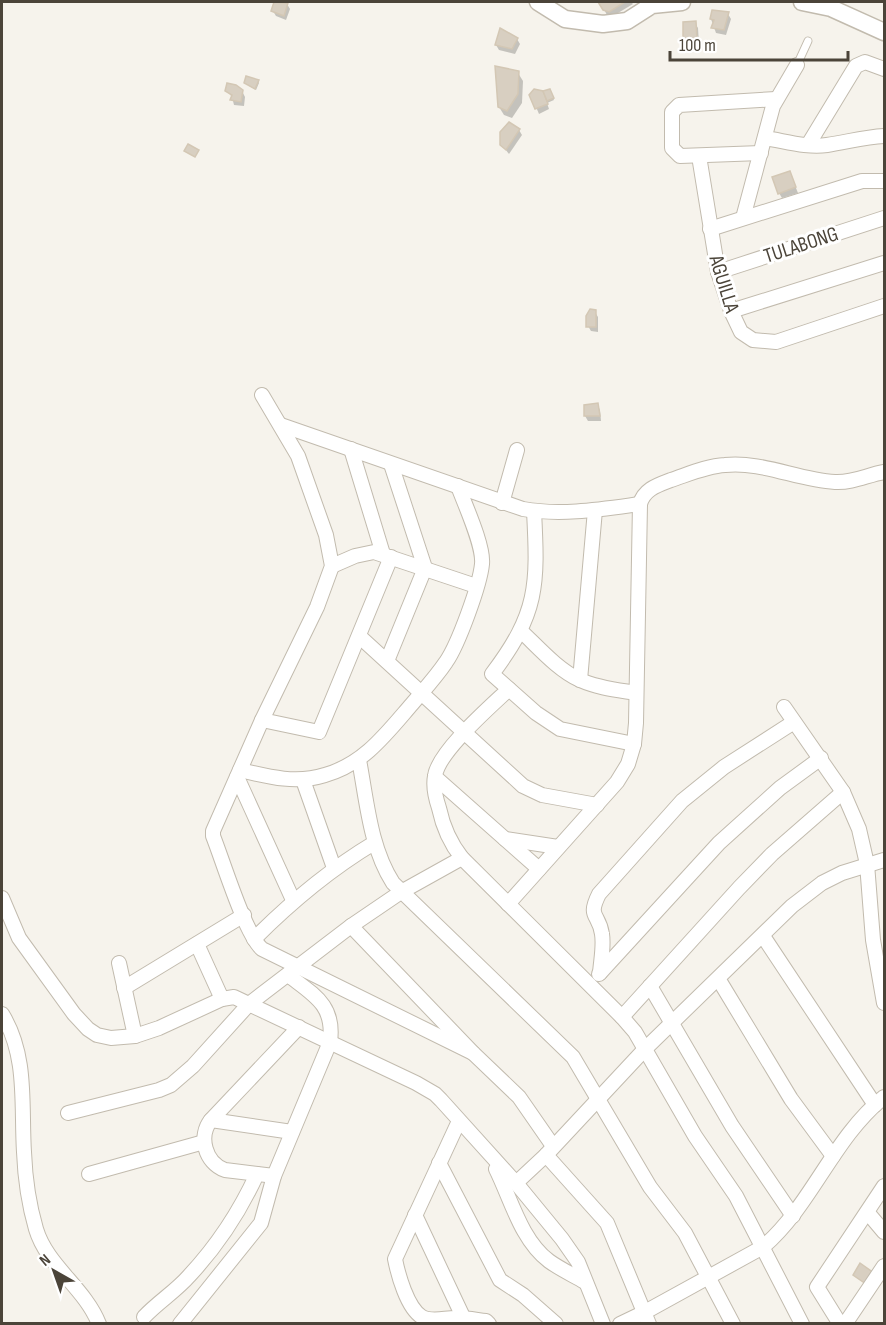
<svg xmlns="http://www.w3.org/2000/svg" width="886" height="1325" viewBox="0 0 886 1325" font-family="'Sofia Sans Condensed',sans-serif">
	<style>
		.shadow { fill: #0003 }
		.building { fill: #d8cfc1; stroke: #d3c7b4; stroke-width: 1.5 }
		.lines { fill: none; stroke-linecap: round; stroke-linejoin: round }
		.service-casing { stroke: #c2bbae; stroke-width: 9 }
		.minor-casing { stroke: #c2bbae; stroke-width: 16 }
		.tertiary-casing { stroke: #c2bbae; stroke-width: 19 }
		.service { stroke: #fff; stroke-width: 7 }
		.minor { stroke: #fff; stroke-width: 14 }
		.tertiary { stroke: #fff; stroke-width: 16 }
		.labels { text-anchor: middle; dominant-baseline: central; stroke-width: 6; stroke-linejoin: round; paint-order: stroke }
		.street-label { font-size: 21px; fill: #4b4439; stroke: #fff }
	</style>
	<rect width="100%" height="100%" fill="#f6f3ec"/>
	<g class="shadow">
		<polygon points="276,2 287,4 290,9 286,20 276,16 273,11"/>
		<polygon points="600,2 631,2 633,4 613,16 607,15"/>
		<polygon points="728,14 731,19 726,35 716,33 711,19"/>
		<polygon points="695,23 698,28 699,45 688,45 685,39"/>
		<polygon points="517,39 520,44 515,54 499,50 496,45"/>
		<polygon points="518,73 523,81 522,103 512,118 504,115 499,107"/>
		<polygon points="258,81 259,83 256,90 245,83"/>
		<polygon points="550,90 554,100 547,103 549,109 539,114 531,95"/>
		<polygon points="227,91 242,91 245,97 244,106 234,105 232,97"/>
		<polygon points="509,124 519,130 522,135 509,154 501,144"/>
		<polygon points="792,178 798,193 782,198 779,193"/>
		<polygon points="595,312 598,317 598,332 591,331 588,326"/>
		<polygon points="597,404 600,410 601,421 588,421 585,416"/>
	</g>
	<g class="building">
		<polygon points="274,2 288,3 284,16 271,11"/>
		<polygon points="598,2 625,2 609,12 603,10"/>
		<polygon points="712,10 729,12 724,30 711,28 714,20 710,19"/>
		<polygon points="696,21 697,40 683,40 683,22"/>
		<polygon points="500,28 518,38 512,49 495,45"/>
		<polygon points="495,66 519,71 518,94 507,111 498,107"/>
		<polygon points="246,76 259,80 255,89 244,83"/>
		<polygon points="227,83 236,85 243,90 241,102 230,100 232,95 225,91"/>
		<polygon points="534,89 543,91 548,104 535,109 529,95"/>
		<polygon points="550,89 554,98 547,101 543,91"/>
		<polygon points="509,122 520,129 506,150 500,145 500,132"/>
		<polygon points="188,144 199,150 195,157 184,151"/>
		<polygon points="790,171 796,187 778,194 772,177"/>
		<polygon points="590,309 596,310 596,327 586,327 586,316"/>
		<polygon points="598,403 600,416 584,416 584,405"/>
		<polygon points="860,1263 874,1273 866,1284 853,1275"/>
	</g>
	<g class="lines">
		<defs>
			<polyline id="service" points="797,65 808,41"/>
			<g id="minor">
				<path d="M 765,138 C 785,141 807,148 827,145 C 847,142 865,137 884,136"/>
				<polyline points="808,145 856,66 865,62 884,69"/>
				<polyline points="761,153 680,156 672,148 672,112 679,105 776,99"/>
				<polyline points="699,156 718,272 731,311 741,332 753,340 776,342 884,306"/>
				<polyline points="743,218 773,106 797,65"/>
				<polyline points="710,229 862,181 884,181"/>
				<polyline points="718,272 884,218"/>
				<polyline points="731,311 884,263"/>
				<path d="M 262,395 L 298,456 L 326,535 L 332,566 L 317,607 L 262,720 L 213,831 L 213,836 C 223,861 245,934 262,949 L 473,1053"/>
				<path d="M 281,425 L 523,509 C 561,516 603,509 640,504"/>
				<polyline points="351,449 383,554"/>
				<polyline points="502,503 517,450"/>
				<path d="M 534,511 C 538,586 538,613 492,674 L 536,713 L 560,729 L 634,744"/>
				<polyline points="332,566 355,556 374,552 476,586"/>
				<path d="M 521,631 C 539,648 558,670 580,680 C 598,688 618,690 636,693"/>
				<polyline points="359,636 523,786 542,795 597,805"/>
				<polyline points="387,661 425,568 391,464"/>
				<polyline points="580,680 595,510"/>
				<path d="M 509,689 C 490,707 438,752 435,776 C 433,786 436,799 439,808 C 443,827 450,843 462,858 L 622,1017 L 635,1032 L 695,1136 L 736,1196 L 802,1324"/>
				<polyline points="784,707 843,792 859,829 867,864 873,940 884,1003"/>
				<polyline points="262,720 319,732 391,557"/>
				<path d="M 359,760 C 367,802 370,847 393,883 L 573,1057 L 650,1187 L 685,1233 L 733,1324"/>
				<path d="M 240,770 C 269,777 296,784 325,775 C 364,764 386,734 412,704 C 423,691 436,677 446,662 C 458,645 480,585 482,564 C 484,546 465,505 458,486"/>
				<polyline points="237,777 293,900"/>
				<polyline points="435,777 539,869"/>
				<polyline points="303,780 334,868"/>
				<polyline points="505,839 558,847"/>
				<polyline points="2,898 19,938 74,1014 88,1029 97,1035 111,1038 135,1036 159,1028 222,999 234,997 416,1083 435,1094 441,1100 516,1183 562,1239 578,1262 603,1324"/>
				<path d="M 508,904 L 617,782 L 628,764 L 634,744 L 636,723 L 640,504 C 644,489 658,485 671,480 C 689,474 707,466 725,465 C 762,461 798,480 835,482 C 853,483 867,475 884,472"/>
				<polyline points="351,926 473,1053 519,1097 553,1146"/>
				<polyline points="763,936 875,1105"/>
				<path d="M 254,939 C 291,902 329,870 374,843"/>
				<polyline points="197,944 222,999"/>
				<polyline points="119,963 135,1036"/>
				<path d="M 600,973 C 601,960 604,946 602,934 C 599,913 587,918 599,894 L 682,801 L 724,767 L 794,722"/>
				<polyline points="599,974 719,843 780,788 821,758"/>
				<polyline points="719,980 791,1099 833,1156"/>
				<polyline points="650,986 732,1126 793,1216"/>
				<polyline points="124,988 244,915"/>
				<path d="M 2,1014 C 28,1056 21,1105 24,1152 C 25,1177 29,1205 36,1229 C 47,1266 85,1288 99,1324"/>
				<polyline points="622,1017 739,888 772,854 843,792"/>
				<polyline points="68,1113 159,1090 171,1085 193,1066 249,1004 351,926 401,892 462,858"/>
				<polyline points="211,1120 292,1132"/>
				<path d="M 459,1121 L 395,1259 C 398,1274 407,1308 422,1317 C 433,1323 447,1317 458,1318 C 468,1318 477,1320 486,1321 L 489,1324"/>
				<polyline points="546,1155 607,1223 649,1324"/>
				<polyline points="439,1163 500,1280 523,1295 556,1324"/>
				<path d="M 496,1169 C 511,1199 521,1240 549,1261 C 560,1269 573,1275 585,1282"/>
				<polyline points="89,1174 204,1142"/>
				<path d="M 274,1176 L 225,1170 C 205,1163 198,1136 211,1120 L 299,1027"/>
				<polyline points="516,1183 546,1155 645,1049 792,906 822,883 842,873 884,860"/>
				<polyline points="868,1213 884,1232"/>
				<polyline points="415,1215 464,1319"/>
				<path d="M 144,1317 C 158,1302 176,1291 189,1276 C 217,1246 240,1211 257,1174"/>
				<path d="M 180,1324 L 261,1223 L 274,1176 L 330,1042 C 335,1005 314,995 288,975"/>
				<path d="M 620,1324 L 645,1312 L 763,1247 C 812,1205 833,1138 884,1097"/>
				<polyline points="840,1324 817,1287 884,1186"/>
				<polyline points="845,1324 884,1266"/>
			</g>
			<g id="tertiary">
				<polyline points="538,2 565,19 603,24 627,21 652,5 682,2"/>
				<polyline points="802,2 831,8 884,32"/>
			</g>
		</defs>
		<use href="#service" class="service-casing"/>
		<use href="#minor" class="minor-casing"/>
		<use href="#tertiary" class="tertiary-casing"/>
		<use href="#service" class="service"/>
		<use href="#minor" class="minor"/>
		<use href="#tertiary" class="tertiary"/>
	</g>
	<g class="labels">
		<g class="street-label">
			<text transform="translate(801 245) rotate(-18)">TULABONG</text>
			<text transform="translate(724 284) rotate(73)">AGUILLA</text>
		</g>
	</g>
	<rect width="886" height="1325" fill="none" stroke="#4b4439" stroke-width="6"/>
	<g transform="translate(54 1271) rotate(320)" stroke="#ffffff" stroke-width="4.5" paint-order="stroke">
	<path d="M0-4.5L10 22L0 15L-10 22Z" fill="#4b4439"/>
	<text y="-9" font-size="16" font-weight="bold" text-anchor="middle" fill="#4b4439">N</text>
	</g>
	<path d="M670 51v9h178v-9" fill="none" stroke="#4b4439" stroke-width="3"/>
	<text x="679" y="51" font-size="18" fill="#4b4439" stroke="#ffffff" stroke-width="4.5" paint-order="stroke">100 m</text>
</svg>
